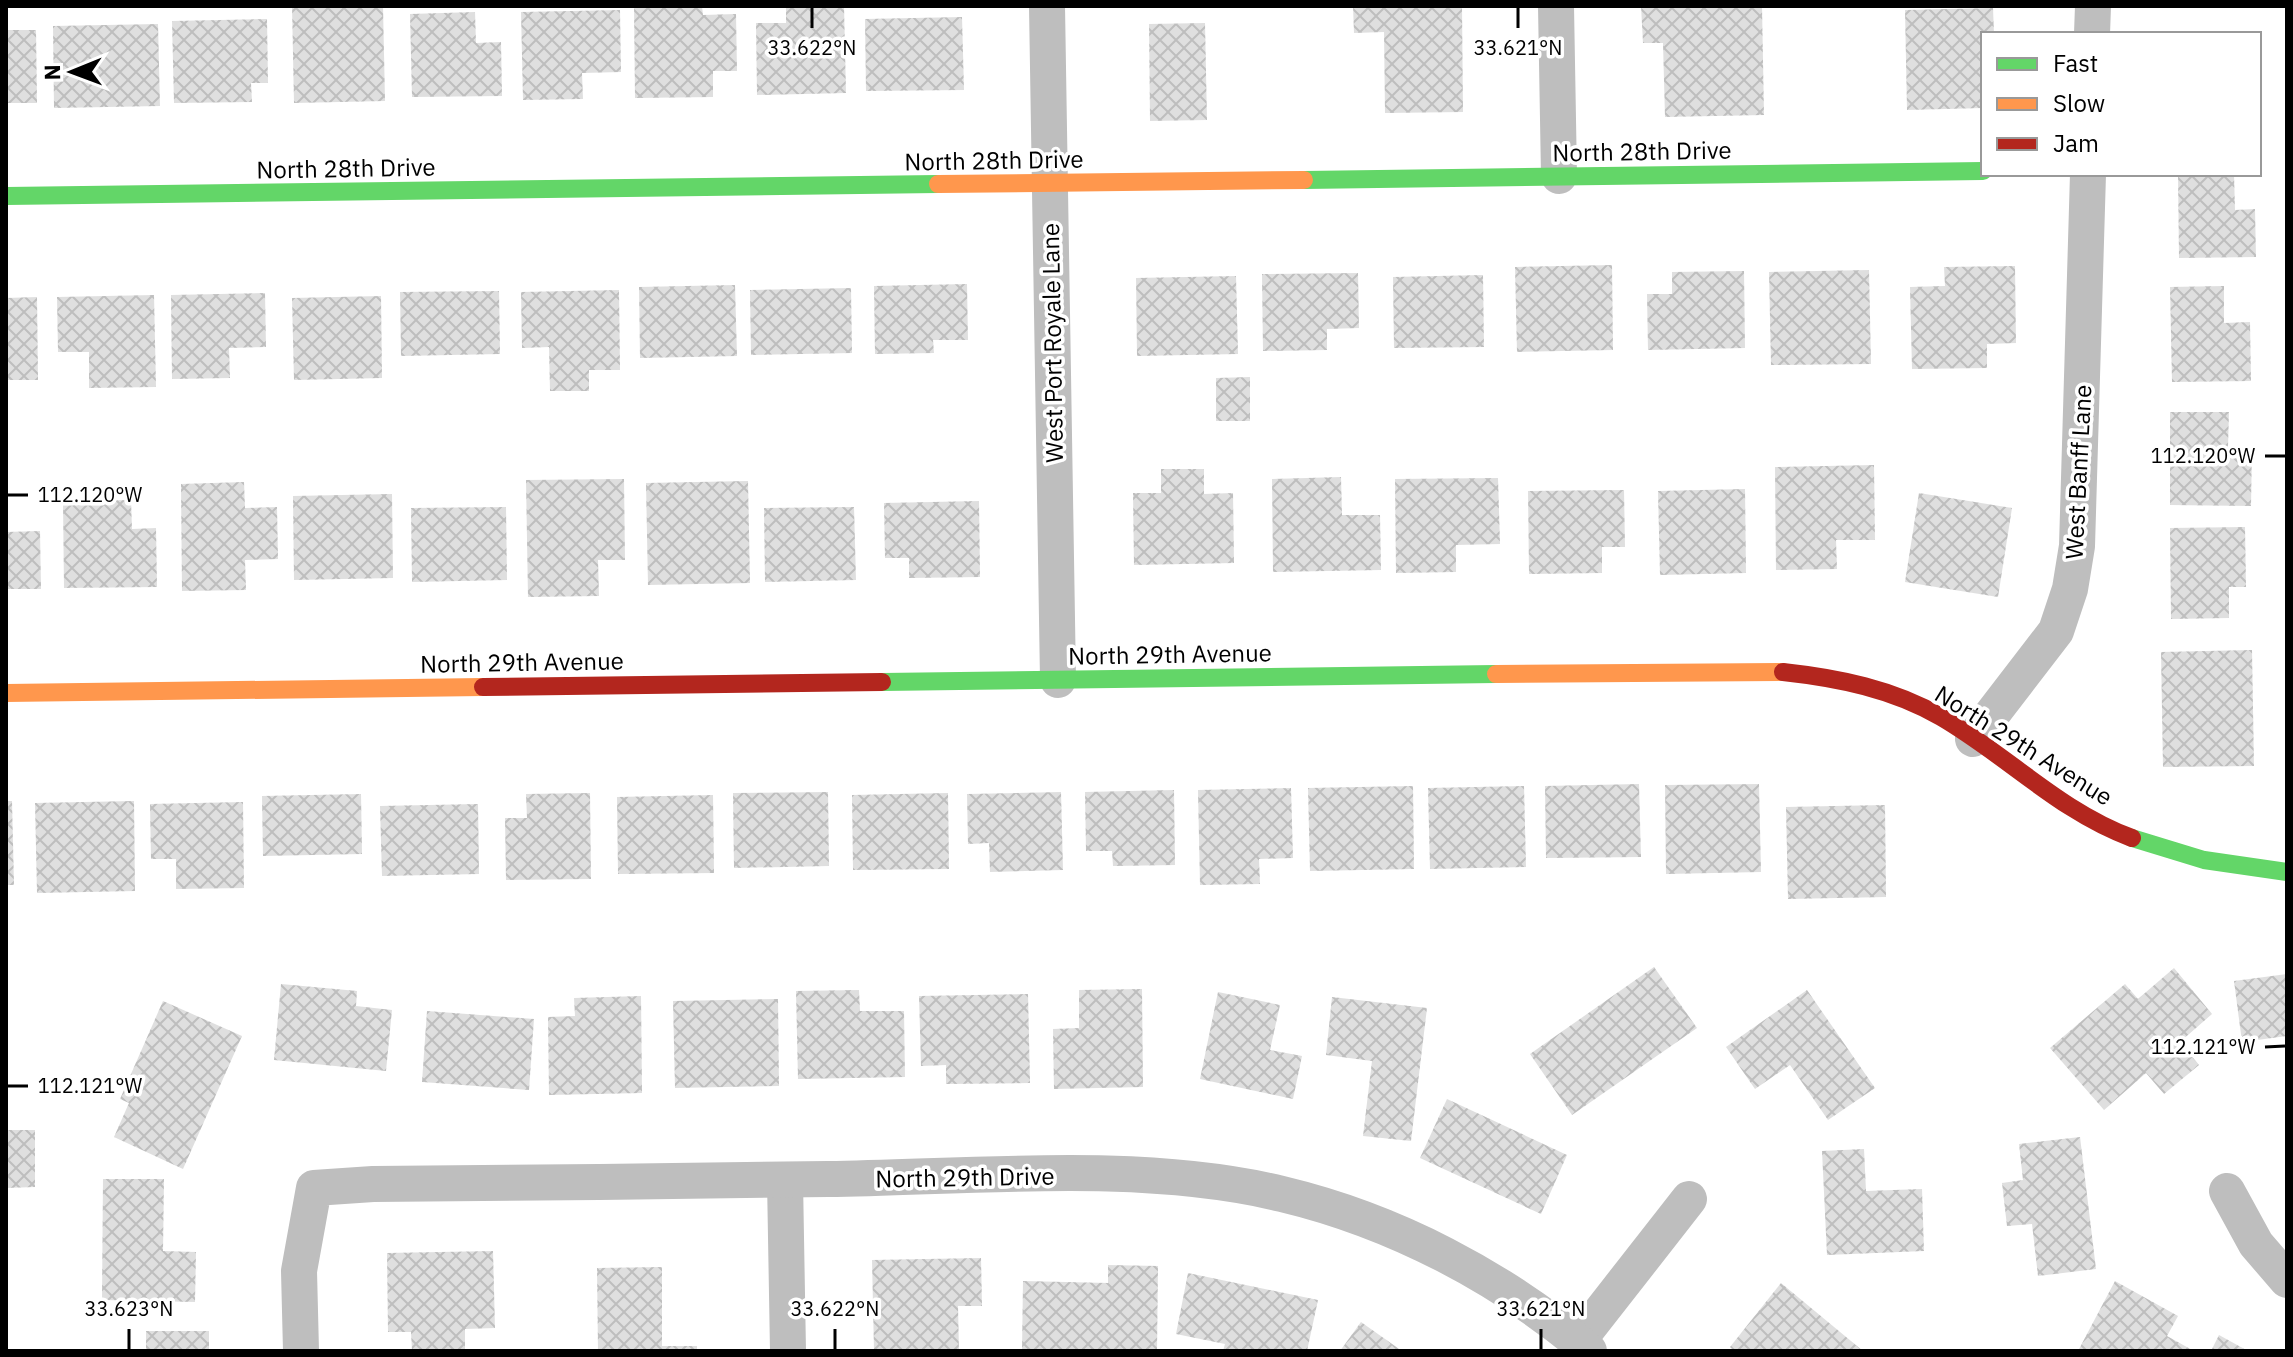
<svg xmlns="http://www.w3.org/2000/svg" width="2293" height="1357" viewBox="0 0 2293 1357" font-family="'IBM Plex Sans',sans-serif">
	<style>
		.building { fill: url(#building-cross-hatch) }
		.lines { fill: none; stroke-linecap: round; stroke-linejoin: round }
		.street { stroke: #bebebe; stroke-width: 36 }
		.fast { stroke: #63d668; stroke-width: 18 }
		.slow { stroke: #ff974d; stroke-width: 18 }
		.jam { stroke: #b3261e; stroke-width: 18 }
		.ticks { fill: none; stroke: #000; stroke-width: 3 }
		.labels { text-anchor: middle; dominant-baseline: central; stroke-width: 7; stroke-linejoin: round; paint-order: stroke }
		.street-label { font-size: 24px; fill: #000; stroke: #fff }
		.ticks-label { font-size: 20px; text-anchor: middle; fill: #000; stroke: #fff; stroke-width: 7; stroke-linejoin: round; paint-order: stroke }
	</style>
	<defs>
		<pattern id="building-cross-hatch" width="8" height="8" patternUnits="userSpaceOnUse" patternTransform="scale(2)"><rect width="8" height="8" fill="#dfdfdf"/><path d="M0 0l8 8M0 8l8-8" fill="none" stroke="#bebebe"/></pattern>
	</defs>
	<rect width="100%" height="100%" fill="#fff"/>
	<g class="building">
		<polygon points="292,6 383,6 385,101 294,103"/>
		<polygon points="634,6 702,6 703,15 736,14 737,71 713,71 713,97 635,98"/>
		<polygon points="786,6 844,6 846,93 757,95 756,23 786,23"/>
		<polygon points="1353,6 1462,6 1463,112 1385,113 1384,32 1354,33"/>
		<polygon points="1641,6 1762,6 1764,115 1665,117 1663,43 1643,43"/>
		<polygon points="1993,8 1994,34 1983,34 1983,108 1907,110 1905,10"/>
		<polygon points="620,10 621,72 582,73 583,99 523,100 521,12"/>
		<polygon points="475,12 476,43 501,42 502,96 412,97 410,14"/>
		<polygon points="962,17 964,90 866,91 865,19"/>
		<polygon points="267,19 268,83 251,83 252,102 174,103 172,21"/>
		<polygon points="1205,23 1207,120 1150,121 1149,24"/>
		<polygon points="158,24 160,106 54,108 53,26"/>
		<polygon points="6,30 36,30 37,103 6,103"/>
		<polygon points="2178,174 2234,174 2235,210 2255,209 2256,257 2179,258"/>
		<polygon points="1612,265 1613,350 1517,352 1515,267"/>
		<polygon points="2015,266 2016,343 1987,344 1987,368 1912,369 1910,287 1945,286 1944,267"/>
		<polygon points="1869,270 1871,364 1771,365 1769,272"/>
		<polygon points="1744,271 1745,348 1648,350 1647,294 1672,294 1672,272"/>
		<polygon points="1358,273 1359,328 1327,329 1327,350 1263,351 1262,274"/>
		<polygon points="1483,275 1484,347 1394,348 1393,277"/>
		<polygon points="1236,276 1238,354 1137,356 1136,278"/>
		<polygon points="967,284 968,340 933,340 934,353 875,354 874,286"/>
		<polygon points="735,285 737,356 640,358 639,287"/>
		<polygon points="2224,286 2224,323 2250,322 2251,381 2172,382 2170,287"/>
		<polygon points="851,288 852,353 751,355 750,290"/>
		<polygon points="619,290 620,370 589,370 589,391 550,391 549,347 522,348 521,292"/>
		<polygon points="499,291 500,354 401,356 400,292"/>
		<polygon points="265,293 266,347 229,348 230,378 172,379 171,295"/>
		<polygon points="154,295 156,387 89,388 89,352 58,352 57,297"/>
		<polygon points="381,296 382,378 294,380 292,298"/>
		<polygon points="37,297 38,380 6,380 6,298"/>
		<polygon points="1250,377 1250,421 1216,421 1216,378"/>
		<polygon points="2170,412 2229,412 2228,447 2252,447 2251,506 2170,505"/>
		<polygon points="1874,465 1875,540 1836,540 1837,569 1776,570 1775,467"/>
		<polygon points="1161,469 1204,469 1204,494 1233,493 1234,563 1134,565 1133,493 1161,493"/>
		<polygon points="1341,477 1342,515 1380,515 1381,570 1273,572 1272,479"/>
		<polygon points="1498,478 1500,544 1456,545 1456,572 1396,573 1395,479"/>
		<polygon points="624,479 625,560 598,560 599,596 528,597 526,480"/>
		<polygon points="748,481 750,583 648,585 646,483"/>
		<polygon points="244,482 245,508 277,507 278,559 245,560 246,590 182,591 181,484"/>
		<polygon points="1745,489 1746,573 1660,575 1658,491"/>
		<polygon points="1624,490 1625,547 1602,547 1602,573 1529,574 1528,491"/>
		<polygon points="1919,493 2012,508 1998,597 1905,582"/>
		<polygon points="392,494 393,578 294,580 293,496"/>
		<polygon points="131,500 132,529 156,528 157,587 64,588 63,501"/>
		<polygon points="979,501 980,577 909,578 909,558 885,558 884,503"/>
		<polygon points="506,507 507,580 412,582 411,508"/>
		<polygon points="854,507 856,580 765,582 764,508"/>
		<polygon points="2245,527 2246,587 2229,587 2229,618 2171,619 2170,528"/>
		<polygon points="40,531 41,589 6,589 6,532"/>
		<polygon points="2252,650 2254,766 2163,767 2161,652"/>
		<polygon points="1639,784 1641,857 1546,858 1545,786"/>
		<polygon points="1759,784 1761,872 1666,874 1665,785"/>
		<polygon points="1413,786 1414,869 1310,871 1308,788"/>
		<polygon points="1524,786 1526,867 1430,869 1428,788"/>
		<polygon points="1291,788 1293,858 1259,859 1260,884 1200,885 1198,790"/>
		<polygon points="1174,790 1175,865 1113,866 1112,851 1086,851 1085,792"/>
		<polygon points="828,792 829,866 734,868 733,793"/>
		<polygon points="1061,792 1063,870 990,872 989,843 968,844 967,794"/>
		<polygon points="590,793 591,879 506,880 505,818 527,818 526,794"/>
		<polygon points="948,793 949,869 853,870 852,795"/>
		<polygon points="361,794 362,854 263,856 262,796"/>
		<polygon points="713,795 714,873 618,874 617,797"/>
		<polygon points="6,801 12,801 14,885 6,885"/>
		<polygon points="134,801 135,891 37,893 35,803"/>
		<polygon points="243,802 244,888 176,889 176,859 151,859 150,804"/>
		<polygon points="478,804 479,874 382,876 380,806"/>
		<polygon points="1885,805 1886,897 1788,899 1786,807"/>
		<polygon points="1654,967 1697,1028 1572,1115 1530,1054"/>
		<polygon points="2174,968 2212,1014 2180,1042 2199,1065 2164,1094 2146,1073 2104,1110 2050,1048 2125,984 2138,999"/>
		<polygon points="2287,974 2287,1036 2242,1042 2234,981"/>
		<polygon points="281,984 357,991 356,1006 392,1010 386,1071 274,1060"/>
		<polygon points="1142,989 1143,1087 1054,1089 1053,1029 1079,1028 1079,990"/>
		<polygon points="859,990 860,1011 904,1011 905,1077 798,1079 796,991"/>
		<polygon points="1807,990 1875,1088 1828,1120 1790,1065 1755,1089 1726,1047"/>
		<polygon points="1218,992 1280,1005 1270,1050 1302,1056 1293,1099 1200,1079"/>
		<polygon points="1028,994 1030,1083 946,1084 946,1065 921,1066 919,996"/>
		<polygon points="641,996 642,1093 549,1095 548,1017 575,1016 574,998"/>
		<polygon points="1332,997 1427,1008 1411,1141 1363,1136 1372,1061 1326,1055"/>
		<polygon points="778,999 779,1086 675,1088 673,1001"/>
		<polygon points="163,1001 242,1036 183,1169 114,1137 129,1103 120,1099"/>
		<polygon points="427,1011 534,1019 529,1090 422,1082"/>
		<polygon points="1447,1099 1567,1155 1541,1214 1420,1158"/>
		<polygon points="6,1130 35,1130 35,1187 6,1188"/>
		<polygon points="2080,1137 2096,1269 2038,1276 2032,1224 2007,1226 2002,1183 2023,1180 2019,1144"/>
		<polygon points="1864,1149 1866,1191 1922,1189 1924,1251 1827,1255 1822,1151"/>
		<polygon points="103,1179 164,1179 163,1251 196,1252 195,1302 102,1300"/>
		<polygon points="493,1251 495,1328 465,1329 465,1351 412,1351 411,1332 388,1332 387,1253"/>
		<polygon points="981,1258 982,1306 958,1306 959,1351 874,1351 872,1260"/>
		<polygon points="1108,1265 1158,1266 1157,1351 1022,1351 1023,1281 1108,1283"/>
		<polygon points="662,1267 662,1346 697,1346 697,1351 598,1351 597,1268"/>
		<polygon points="1188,1273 1318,1300 1307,1351 1223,1351 1225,1344 1176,1334"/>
		<polygon points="2115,1281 2178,1316 2167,1336 2194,1351 2078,1351"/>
		<polygon points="1781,1283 1863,1351 1734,1351 1730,1347"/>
		<polygon points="1361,1322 1402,1351 1340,1351"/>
		<rect x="146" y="1331" width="63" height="20"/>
		<polygon points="2219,1335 2248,1351 2211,1351"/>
	</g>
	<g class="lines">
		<g class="street">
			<polyline points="1047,6 1058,680"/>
			<polyline points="1556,6 1559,176"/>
			<polyline points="2092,34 2093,6"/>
			<polyline points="1973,739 2056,631 2070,589 2077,546 2088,174"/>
			<polyline points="785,1180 788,1351"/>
			<polyline points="2227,1191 2256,1244 2287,1280"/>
			<polyline points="1578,1341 1689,1199"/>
			<path d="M 301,1351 L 299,1271 L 314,1188 L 373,1184 C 525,1182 676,1182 828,1179 C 972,1177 1142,1160 1282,1194 C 1395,1221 1501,1277 1589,1351"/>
		</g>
		<g class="fast">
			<polyline points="1304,180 1983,171"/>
			<polyline points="6,196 938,184"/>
			<polyline points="882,682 1496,674"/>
			<polyline points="2132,838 2204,860 2287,872"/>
		</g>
		<g class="slow">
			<polyline points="938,184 1304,180"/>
			<polyline points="1496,674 1783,672"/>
			<polyline points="6,693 483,687"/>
		</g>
		<g class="jam">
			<path d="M 1783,672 C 1838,678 1893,689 1941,717 C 2008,756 2059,811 2132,838"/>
			<polyline points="483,687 882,682"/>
		</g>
	</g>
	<path class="ticks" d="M 812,8 L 812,28M 1518,8 L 1518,28M 2265,456 L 2285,456M 8,495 L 28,495M 2265,1047 L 2285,1046M 8,1086 L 28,1086M 129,1329 L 129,1349M 835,1329 L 835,1349M 1541,1329 L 1541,1349"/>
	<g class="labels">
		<g class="street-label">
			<text transform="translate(1642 151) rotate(-1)">North 28th Drive</text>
			<text transform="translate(994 160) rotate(-1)">North 28th Drive</text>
			<text transform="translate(346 168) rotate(-1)">North 28th Drive</text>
			<text transform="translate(1052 343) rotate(-91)">West Port Royale Lane</text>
			<text transform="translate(2078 472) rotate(-87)">West Banff Lane</text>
			<text transform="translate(1170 654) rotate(-1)">North 29th Avenue</text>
			<text transform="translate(522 662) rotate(-1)">North 29th Avenue</text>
			<text transform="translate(2024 745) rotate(32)">North 29th Avenue</text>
			<text transform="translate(965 1177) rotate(-1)">North 29th Drive</text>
		</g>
	</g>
	<g class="ticks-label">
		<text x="812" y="55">33.622°N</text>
		<text x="1518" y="55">33.621°N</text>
		<text x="2203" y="463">112.120°W</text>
		<text x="90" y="502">112.120°W</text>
		<text x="2203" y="1054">112.121°W</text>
		<text x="90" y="1093">112.121°W</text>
		<text x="129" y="1316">33.623°N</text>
		<text x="835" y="1316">33.622°N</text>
		<text x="1541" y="1316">33.621°N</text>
	</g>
	<rect width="2293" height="1357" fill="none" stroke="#000000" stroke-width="16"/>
	<rect x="1981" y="32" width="280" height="144" fill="#ffffff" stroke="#999999" stroke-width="2"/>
	<rect x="1997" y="58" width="40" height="12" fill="#63d668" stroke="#999999" stroke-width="2"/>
	<text x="2053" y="72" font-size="24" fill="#000000">Fast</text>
	<rect x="1997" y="98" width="40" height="12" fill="#ff974d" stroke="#999999" stroke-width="2"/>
	<text x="2053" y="112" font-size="24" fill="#000000">Slow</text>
	<rect x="1997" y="138" width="40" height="12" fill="#b3261e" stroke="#999999" stroke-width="2"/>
	<text x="2053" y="152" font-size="24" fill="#000000">Jam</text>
	<g transform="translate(72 72) rotate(269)" stroke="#ffffff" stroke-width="6" paint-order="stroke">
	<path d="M0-6L14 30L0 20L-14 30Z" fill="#000000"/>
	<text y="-12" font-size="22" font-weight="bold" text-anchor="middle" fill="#000000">N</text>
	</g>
</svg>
